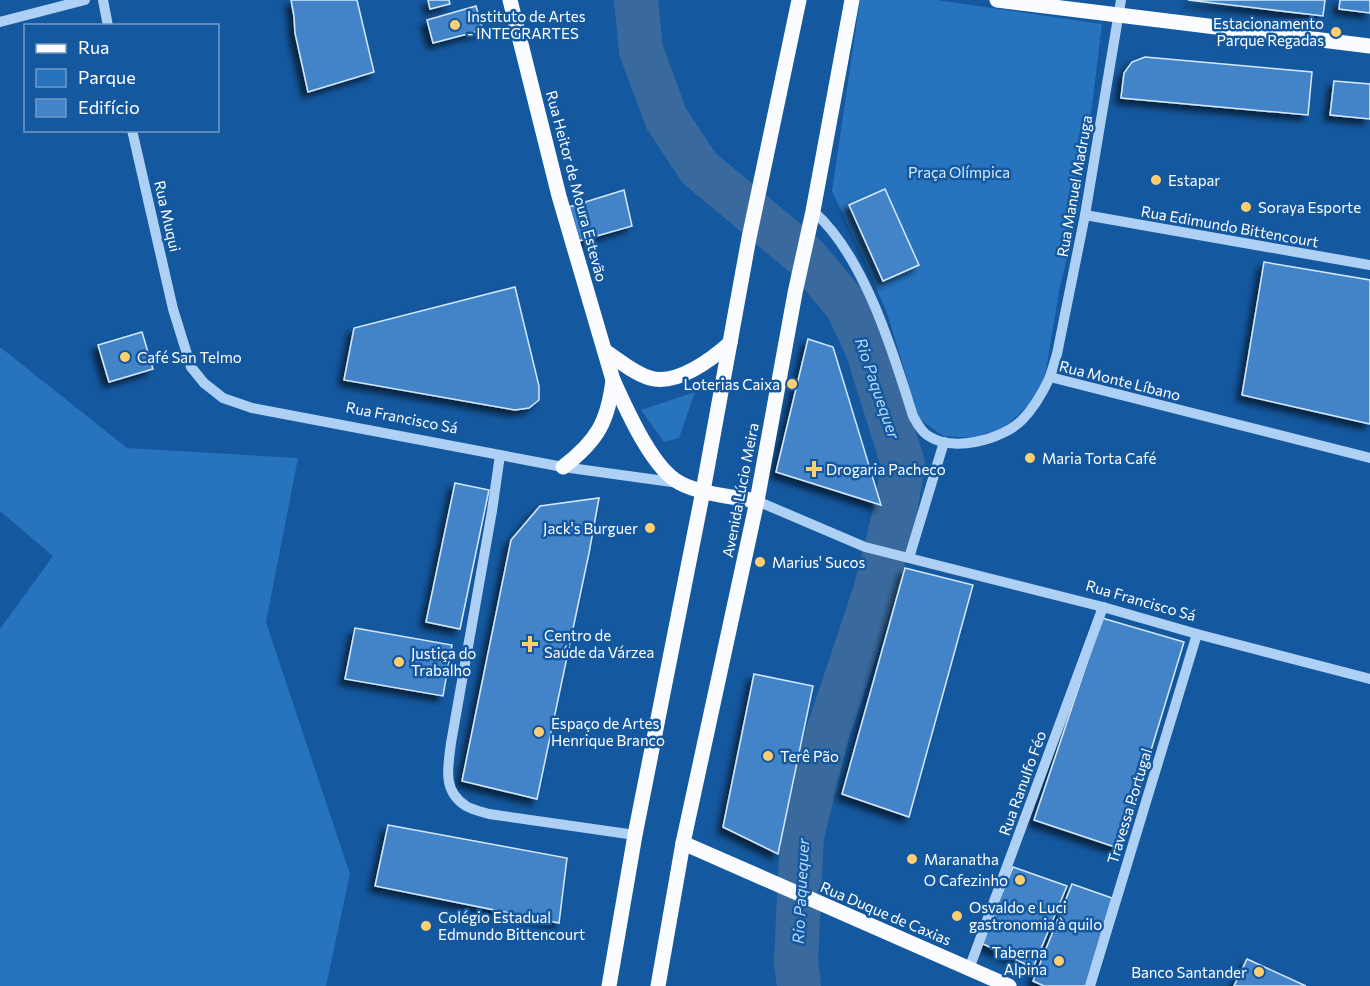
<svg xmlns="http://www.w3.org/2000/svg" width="1370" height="986" viewBox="0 0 1370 986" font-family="Commissioner,sans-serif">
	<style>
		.green { fill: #2773bd }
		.water { fill: #3a6a9d; stroke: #9fccf6; stroke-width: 1.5 }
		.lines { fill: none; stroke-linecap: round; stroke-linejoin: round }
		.river { stroke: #3a6a9d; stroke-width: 44 }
		.building { fill: #4284c7; stroke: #d5e9fd; stroke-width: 1.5; filter: url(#shadow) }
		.minor { stroke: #add0f4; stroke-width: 10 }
		.major { stroke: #fafcff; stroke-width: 15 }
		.poi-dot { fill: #ffce70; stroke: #14589f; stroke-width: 2 }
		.labels { text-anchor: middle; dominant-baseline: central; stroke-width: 5; stroke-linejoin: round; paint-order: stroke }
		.poi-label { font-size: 15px; fill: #fff; stroke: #14589f; text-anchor: start }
		.park-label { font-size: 15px; fill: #d5e9fd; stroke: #14589f }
		.street-label { font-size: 15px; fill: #fff; stroke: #14589f }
		.water-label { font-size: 16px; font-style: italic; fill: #badafa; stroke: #14589f }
	</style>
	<defs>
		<filter id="shadow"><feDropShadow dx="-5.5" dy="5.5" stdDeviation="3" flood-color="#0009"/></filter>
	</defs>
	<rect width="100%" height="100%" fill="#14589f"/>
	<g class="green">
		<polygon points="860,0 936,0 1102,24 1079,210 1059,291 1045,376 1033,401 1006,426 975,438 943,436 918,418 915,405 887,313 868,268 832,191"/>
		<polygon points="0,347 127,448 298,458 266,622 350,874 326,986 0,986 0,629 53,556 0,511"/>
		<polygon points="695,392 679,438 664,442 641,410"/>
	</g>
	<polygon class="water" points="789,926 809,936 814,986 793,986"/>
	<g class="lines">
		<polyline class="river" points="636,0 641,50 666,118 699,168 807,258 847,306 867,349 903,464 895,512 876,588 827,735 802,836 796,961 799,986"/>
	</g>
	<g class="building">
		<polygon points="291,0 357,0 374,72 308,92 295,33 294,16"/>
		<polygon points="428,0 449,0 450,4 430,9"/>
		<polygon points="1188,0 1325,0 1323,16"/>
		<polygon points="1340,0 1370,0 1370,13 1339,9"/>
		<polygon points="476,6 483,30 433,43 427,20"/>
		<polygon points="1145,57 1312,72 1308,115 1121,98 1124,73 1132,62"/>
		<polygon points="1334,81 1370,84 1370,119 1330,115"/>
		<polygon points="885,189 919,265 883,281 849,205"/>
		<polygon points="624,190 632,226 579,241 569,207"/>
		<polygon points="1264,262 1370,280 1370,424 1242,395"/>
		<polygon points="515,287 539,386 539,400 529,408 515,410 344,380 354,328"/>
		<polygon points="142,332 153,369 109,382 98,345"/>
		<polygon points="808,339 833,347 881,505 776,472"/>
		<polygon points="455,483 489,490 460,629 426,622"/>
		<polygon points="599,498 589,553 537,799 462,781 511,540 540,506"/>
		<polygon points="905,568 973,585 909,817 842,794"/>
		<polygon points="1102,618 1184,642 1121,849 1034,820"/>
		<polygon points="355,628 452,645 443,696 345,679"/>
		<polygon points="754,674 813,686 778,854 723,827"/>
		<polygon points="388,825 567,858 559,923 375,886"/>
		<polygon points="1013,867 1067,886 1033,968 981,943"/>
		<polygon points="1072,884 1112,898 1086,986 1044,986 1033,981"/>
		<polygon points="1247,959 1306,986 1234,986"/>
	</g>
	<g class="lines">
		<g class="minor">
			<polyline points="103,0 108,26"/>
			<polyline points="0,22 85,0"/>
			<polyline points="132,130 173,309 191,367 204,383 223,398 252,408 563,467 679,483"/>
			<path d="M 813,211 C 864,255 893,352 913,416 C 917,423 920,430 927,435 C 952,453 1002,440 1022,420 C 1035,407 1043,392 1050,377 L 1370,458"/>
			<polyline points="1085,215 1370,265"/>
			<polyline points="1050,377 1057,354 1085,215 1121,0"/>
			<path d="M 500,455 L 492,511 L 451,743 C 448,767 442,791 466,806 C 473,810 482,812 489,814 L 635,835"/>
			<polyline points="757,501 865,547 1103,607 1197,634 1370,679"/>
			<polyline points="909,558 944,442"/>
			<polyline points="969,969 1103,607"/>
			<polyline points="1090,986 1197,634"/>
		</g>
		<g class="major">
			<path d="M 510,0 L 559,196 L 613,380 C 626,408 652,469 680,483 C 700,494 735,497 757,501"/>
			<polyline points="997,0 1370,46"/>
			<path d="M 605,351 C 619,360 633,373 650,378 C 676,386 711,360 730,343"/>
			<path d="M 563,467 C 597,441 608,422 613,380"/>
			<polyline points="683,843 1009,986"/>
			<polyline points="609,986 635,835 703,491 749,238 799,0"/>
			<polyline points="658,986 683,843 757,501 795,293 813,211 852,0"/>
		</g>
	</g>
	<g class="poi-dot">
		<circle cx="455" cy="25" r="6"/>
		<circle cx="1336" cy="32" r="6"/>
		<circle cx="1156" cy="180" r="6"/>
		<circle cx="1246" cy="207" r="6"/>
		<circle cx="125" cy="357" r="6"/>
		<circle cx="792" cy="384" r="6"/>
		<circle cx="1030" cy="458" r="6"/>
		<path d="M811 460h6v6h6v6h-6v6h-6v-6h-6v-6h6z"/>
		<circle cx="650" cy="528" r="6"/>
		<circle cx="760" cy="562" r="6"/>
		<path d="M527 635h6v6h6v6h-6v6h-6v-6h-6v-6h6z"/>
		<circle cx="399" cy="662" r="6"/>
		<circle cx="539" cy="732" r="6"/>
		<circle cx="768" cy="756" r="6"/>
		<circle cx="912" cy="859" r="6"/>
		<circle cx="1020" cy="880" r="6"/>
		<circle cx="957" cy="916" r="6"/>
		<circle cx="426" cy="926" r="6"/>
		<circle cx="1059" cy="961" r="6"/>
		<circle cx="1259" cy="972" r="6"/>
	</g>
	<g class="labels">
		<g class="poi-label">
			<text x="467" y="16">Instituto de Artes<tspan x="467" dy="17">- INTEGRARTES</tspan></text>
			<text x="1324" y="23" text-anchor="end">Estacionamento<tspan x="1324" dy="17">Parque Regadas</tspan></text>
			<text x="1168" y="180">Estapar</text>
			<text x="1258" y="207">Soraya Esporte</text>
			<text x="137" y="357">Café San Telmo</text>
			<text x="780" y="384" text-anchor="end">Loterias Caixa</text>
			<text x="1042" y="458">Maria Torta Café</text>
			<text x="826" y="469">Drogaria Pacheco</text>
			<text x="638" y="528" text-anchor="end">Jack's Burguer</text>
			<text x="772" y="562">Marius' Sucos</text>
			<text x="544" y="635">Centro de<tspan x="544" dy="17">Saúde da Várzea</tspan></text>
			<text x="411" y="653">Justiça do<tspan x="411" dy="17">Trabalho</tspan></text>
			<text x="551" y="723">Espaço de Artes<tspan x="551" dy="17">Henrique Branco</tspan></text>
			<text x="780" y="756">Terê Pão</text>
			<text x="924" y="859">Maranatha</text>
			<text x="1008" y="880" text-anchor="end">O Cafezinho</text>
			<text x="969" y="907">Osvaldo e Luci<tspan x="969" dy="17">gastronomia à quilo</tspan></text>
			<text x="438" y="917">Colégio Estadual<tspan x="438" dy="17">Edmundo Bittencourt</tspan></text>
			<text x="1047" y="952" text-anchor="end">Taberna<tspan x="1047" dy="17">Alpina</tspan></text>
			<text x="1247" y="972" text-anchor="end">Banco Santander</text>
		</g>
		<g class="park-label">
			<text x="959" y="172">Praça Olímpica</text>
		</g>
		<g class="street-label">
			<text transform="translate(577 186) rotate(75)">Rua Heitor de Moura Estevão</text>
			<text transform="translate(1074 186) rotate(-80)">Rua Manuel Madruga</text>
			<text transform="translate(168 216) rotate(77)">Rua Muqui</text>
			<text transform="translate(1230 226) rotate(10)">Rua Edimundo Bittencourt</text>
			<text transform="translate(1120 380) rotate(14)">Rua Monte Líbano</text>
			<text transform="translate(402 417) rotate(11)">Rua Francisco Sá</text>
			<text transform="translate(740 490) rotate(-79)">Avenida Lúcio Meira</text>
			<text transform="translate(1141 600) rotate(16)">Rua Francisco Sá</text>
			<text transform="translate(1022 783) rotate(-70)">Rua Ranulfo Féo</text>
			<text transform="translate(1129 806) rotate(-73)">Travessa Portugal</text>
			<text transform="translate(886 913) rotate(23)">Rua Duque de Caxias</text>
		</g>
		<g class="water-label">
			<text transform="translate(878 388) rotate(71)">Rio Paquequer</text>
			<text transform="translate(800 891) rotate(-87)">Rio Paquequer</text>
		</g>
	</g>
	<rect x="24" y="24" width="195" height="108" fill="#14589f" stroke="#729bc5" stroke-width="1.5"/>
	<rect x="36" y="44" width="30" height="9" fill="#fafcff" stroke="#729bc5" stroke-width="1.5"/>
	<text x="78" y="54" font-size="18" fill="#ffffff">Rua</text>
	<rect x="36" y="69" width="30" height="18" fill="#2773bd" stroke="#729bc5" stroke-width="1.5"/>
	<text x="78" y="84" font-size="18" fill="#ffffff">Parque</text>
	<rect x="36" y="99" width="30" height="18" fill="#4284c7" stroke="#729bc5" stroke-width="1.5"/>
	<text x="78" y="114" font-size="18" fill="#ffffff">Edifício</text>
</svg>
